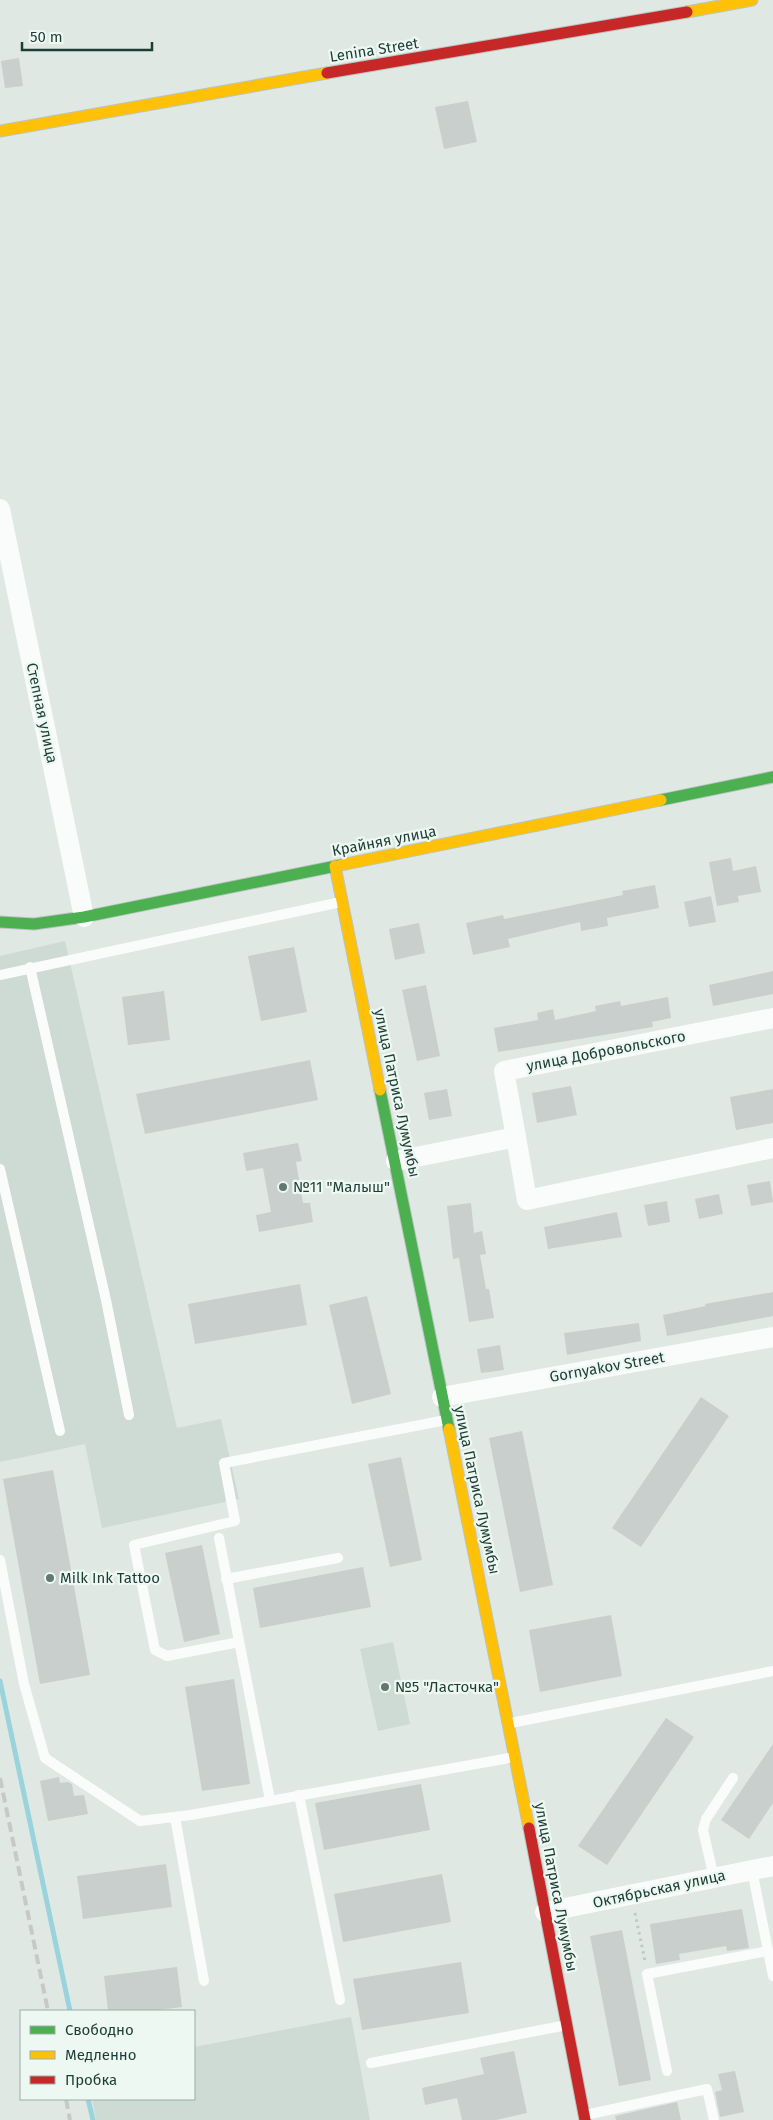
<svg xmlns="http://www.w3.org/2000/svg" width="773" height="2120" viewBox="0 0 773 2120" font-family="'Fira Sans',sans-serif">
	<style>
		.built { fill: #cedad4 }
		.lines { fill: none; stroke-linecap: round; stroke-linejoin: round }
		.stream { stroke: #9bd3dc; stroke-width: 5 }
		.building { fill: #c8cfcc }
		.fast-casing { stroke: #b9c5c0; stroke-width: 13 }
		.slow-casing { stroke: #b9c5c0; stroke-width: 13 }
		.jam-casing { stroke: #b9c5c0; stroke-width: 13 }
		.path { stroke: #bec9c6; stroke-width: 3; stroke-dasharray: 2.5 4; stroke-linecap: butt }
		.lane { stroke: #fafcfb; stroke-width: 10 }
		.street { stroke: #fafcfb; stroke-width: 20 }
		.fast { stroke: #4caf50; stroke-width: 11 }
		.slow { stroke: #ffc107; stroke-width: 11 }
		.jam { stroke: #c62828; stroke-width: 11 }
		.rail { stroke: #c5cac9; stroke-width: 4; stroke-dasharray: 10 5; stroke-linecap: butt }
		.poi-dot { fill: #617972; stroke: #eef8f3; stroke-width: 2 }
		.labels { text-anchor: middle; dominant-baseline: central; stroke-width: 4.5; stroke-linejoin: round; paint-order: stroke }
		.street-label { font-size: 15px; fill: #1d3d34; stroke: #eef8f3 }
		.poi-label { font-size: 15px; fill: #1d3d34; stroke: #eef8f3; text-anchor: start }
	</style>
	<rect width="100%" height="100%" fill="#e0e8e4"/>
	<g class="built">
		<polygon points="65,941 177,1428 221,1419 239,1499 102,1528 85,1444 0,1462 0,956"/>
		<polygon points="393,1642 410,1724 378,1731 360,1649"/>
		<polygon points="351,2017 370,2120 96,2120 92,2099 194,2099 194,2047"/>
	</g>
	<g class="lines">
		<g class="stream">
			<polyline points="0,1681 70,2011"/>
			<polyline points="88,2099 93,2120"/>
		</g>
	</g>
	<g class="building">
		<polygon points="19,58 23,86 5,88 1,61"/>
		<polygon points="468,101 477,142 444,149 435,107"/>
		<polygon points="731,858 733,871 756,866 761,892 738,896 739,902 717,906 709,862"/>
		<polygon points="655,885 659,908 607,918 608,926 581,931 580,922 508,939 510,947 473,955 466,923 503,915 504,919 623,895 622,891"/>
		<polygon points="711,896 716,922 689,927 684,902"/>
		<polygon points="419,923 425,953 395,960 389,929"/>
		<polygon points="294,947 307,1012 261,1021 248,956"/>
		<polygon points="773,971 773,994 713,1006 709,985"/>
		<polygon points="426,985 440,1056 417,1061 402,990"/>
		<polygon points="164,991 170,1040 128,1045 122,997"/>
		<polygon points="668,997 671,1018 652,1022 653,1027 498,1052 494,1028 538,1020 537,1013 553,1009 555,1020 596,1011 595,1006 620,1001 621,1006"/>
		<polygon points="310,1060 318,1100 145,1134 136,1094"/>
		<polygon points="571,1086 577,1115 537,1123 532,1093"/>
		<polygon points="447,1089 452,1116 429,1120 424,1093"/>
		<polygon points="773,1089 773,1123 736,1130 730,1097"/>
		<polygon points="298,1143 302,1161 296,1162 303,1203 310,1203 313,1222 259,1232 256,1215 271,1212 263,1168 246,1171 243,1153"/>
		<polygon points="770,1181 773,1202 751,1206 747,1185"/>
		<polygon points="719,1194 723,1214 699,1219 695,1199"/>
		<polygon points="667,1201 670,1222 648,1226 644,1205"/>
		<polygon points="471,1203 474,1233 482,1231 486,1254 480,1255 486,1289 489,1289 494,1318 469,1322 459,1258 453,1259 447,1206"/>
		<polygon points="617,1212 622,1237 548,1249 544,1227"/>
		<polygon points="300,1284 307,1325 195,1344 188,1304"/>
		<polygon points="773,1292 773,1316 667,1336 663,1315 706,1306 705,1304"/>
		<polygon points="367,1296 391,1394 352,1404 329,1305"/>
		<polygon points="639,1323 641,1341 567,1355 564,1333"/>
		<polygon points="500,1345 504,1370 481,1373 477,1349"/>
		<polygon points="701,1397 729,1416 641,1547 612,1528"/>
		<polygon points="522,1431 553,1585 520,1592 489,1438"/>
		<polygon points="401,1457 422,1560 390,1567 368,1464"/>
		<polygon points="53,1470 90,1675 40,1684 3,1479"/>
		<polygon points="202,1545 220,1634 184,1642 165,1553"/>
		<polygon points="363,1567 371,1607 260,1628 253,1588"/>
		<polygon points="611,1615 622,1676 540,1692 529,1630"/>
		<polygon points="234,1679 250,1784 202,1791 185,1687"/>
		<polygon points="666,1718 694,1737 607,1865 578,1846"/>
		<polygon points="773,1744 773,1803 749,1839 721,1820"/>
		<polygon points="59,1777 60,1783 68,1782 72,1784 74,1796 84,1795 88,1814 48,1821 40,1781"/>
		<polygon points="421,1784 430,1830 324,1850 315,1803"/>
		<polygon points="166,1864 172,1907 83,1919 77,1876"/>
		<polygon points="442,1874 451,1922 343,1942 334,1894"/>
		<polygon points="742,1909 749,1948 727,1951 726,1946 679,1954 680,1960 656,1964 650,1924"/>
		<polygon points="622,1930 651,2080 619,2086 590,1936"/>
		<polygon points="461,1962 469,2013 362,2030 353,1979"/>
		<polygon points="177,1967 182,2007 150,2011 108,2011 104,1976"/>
		<polygon points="514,2051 527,2113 496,2120 462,2120 457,2098 425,2105 422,2088 484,2074 480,2058"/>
		<polygon points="735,2071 744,2112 720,2117 715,2092 722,2090 718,2074"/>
		<polygon points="677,2102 681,2120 616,2120 615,2116"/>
	</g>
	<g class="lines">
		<defs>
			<g id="fast">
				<polyline points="661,800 773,777"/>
				<polyline points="0,922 34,924 84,917 341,865"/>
				<polyline points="380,1090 449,1429"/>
			</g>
			<g id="slow">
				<polyline points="687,12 752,0"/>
				<polyline points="0,131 327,73"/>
				<polyline points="341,865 661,800"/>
				<polyline points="335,866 380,1090"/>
				<polyline points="449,1429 529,1828"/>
			</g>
			<g id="jam">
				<polyline points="327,73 687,12"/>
				<polyline points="529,1828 585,2120"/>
			</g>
		</defs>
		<use href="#fast" class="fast-casing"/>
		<use href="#slow" class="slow-casing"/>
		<use href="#jam" class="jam-casing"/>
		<polyline class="path" points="635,1913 645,1961"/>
		<g class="lane">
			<polyline points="30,967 106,1300 129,1415"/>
			<polyline points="0,975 341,902"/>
			<polyline points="0,1169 60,1431"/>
			<polyline points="219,1538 270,1800"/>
			<polyline points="0,1560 24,1684 45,1758 140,1821 191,1815 515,1757"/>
			<polyline points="226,1579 338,1558"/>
			<polyline points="239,1642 167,1656 155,1650 134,1545 235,1521 224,1463 446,1420"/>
			<polyline points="511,1723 773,1671"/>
			<polyline points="299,1795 340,2000"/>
			<polyline points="175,1817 204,1981"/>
			<polyline points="752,1870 773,1976"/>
			<polyline points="714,1878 703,1830 706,1819 733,1778"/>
			<polyline points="371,2063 567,2025"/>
			<polyline points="667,2071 647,1974 768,1951"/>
			<polyline points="585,2115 707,2089 714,2120"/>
		</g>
		<g class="street">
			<polyline points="0,509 84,917"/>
			<polyline points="516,1137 527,1200 773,1148"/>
			<polyline points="396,1161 516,1137 504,1071 773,1018"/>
			<polyline points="442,1397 773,1337"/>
			<polyline points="545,1912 773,1866"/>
		</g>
		<use href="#fast" class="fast"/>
		<use href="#slow" class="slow"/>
		<use href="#jam" class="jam"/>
		<g class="rail">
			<polyline points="0,1778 48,2011"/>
			<polyline points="66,2099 70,2120"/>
		</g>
	</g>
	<g class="poi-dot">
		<circle cx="283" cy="1187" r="5"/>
		<circle cx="50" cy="1578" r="5"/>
		<circle cx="385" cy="1687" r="5"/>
	</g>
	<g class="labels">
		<g class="street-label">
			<text transform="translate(374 50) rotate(-9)">Lenina Street</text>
			<text transform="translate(42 713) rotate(78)">Степная улица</text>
			<text transform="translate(384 841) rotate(-11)">Крайняя улица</text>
			<text transform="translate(606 1051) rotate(-11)">улица Добровольского</text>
			<text transform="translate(397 1093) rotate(78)">улица Патриса Лумумбы</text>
			<text transform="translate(607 1367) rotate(-10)">Gornyakov Street</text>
			<text transform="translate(477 1490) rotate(78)">улица Патриса Лумумбы</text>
			<text transform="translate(556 1887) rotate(79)">улица Патриса Лумумбы</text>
			<text transform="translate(659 1889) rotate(-12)">Октябрьская улица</text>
		</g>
		<g class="poi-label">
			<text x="293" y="1187">№11 "Малыш"</text>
			<text x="60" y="1578">Milk Ink Tattoo</text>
			<text x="395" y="1687">№5 "Ласточка"</text>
		</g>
	</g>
	<rect x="20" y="2010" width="175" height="90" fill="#eef8f3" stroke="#9aada7"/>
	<rect x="30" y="2026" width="25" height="8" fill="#4caf50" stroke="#9aada7"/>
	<text x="65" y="2035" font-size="15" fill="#1d3d34">Свободно</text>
	<rect x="30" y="2051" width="25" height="8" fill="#ffc107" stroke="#9aada7"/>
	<text x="65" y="2060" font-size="15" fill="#1d3d34">Медленно</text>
	<rect x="30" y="2076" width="25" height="8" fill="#c62828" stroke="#9aada7"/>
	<text x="65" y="2085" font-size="15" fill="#1d3d34">Пробка</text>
	<path d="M22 42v8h130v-8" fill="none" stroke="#1d3d34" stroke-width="2.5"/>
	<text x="30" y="42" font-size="15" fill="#1d3d34" stroke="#eef8f3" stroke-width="4" paint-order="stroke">50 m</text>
</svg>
